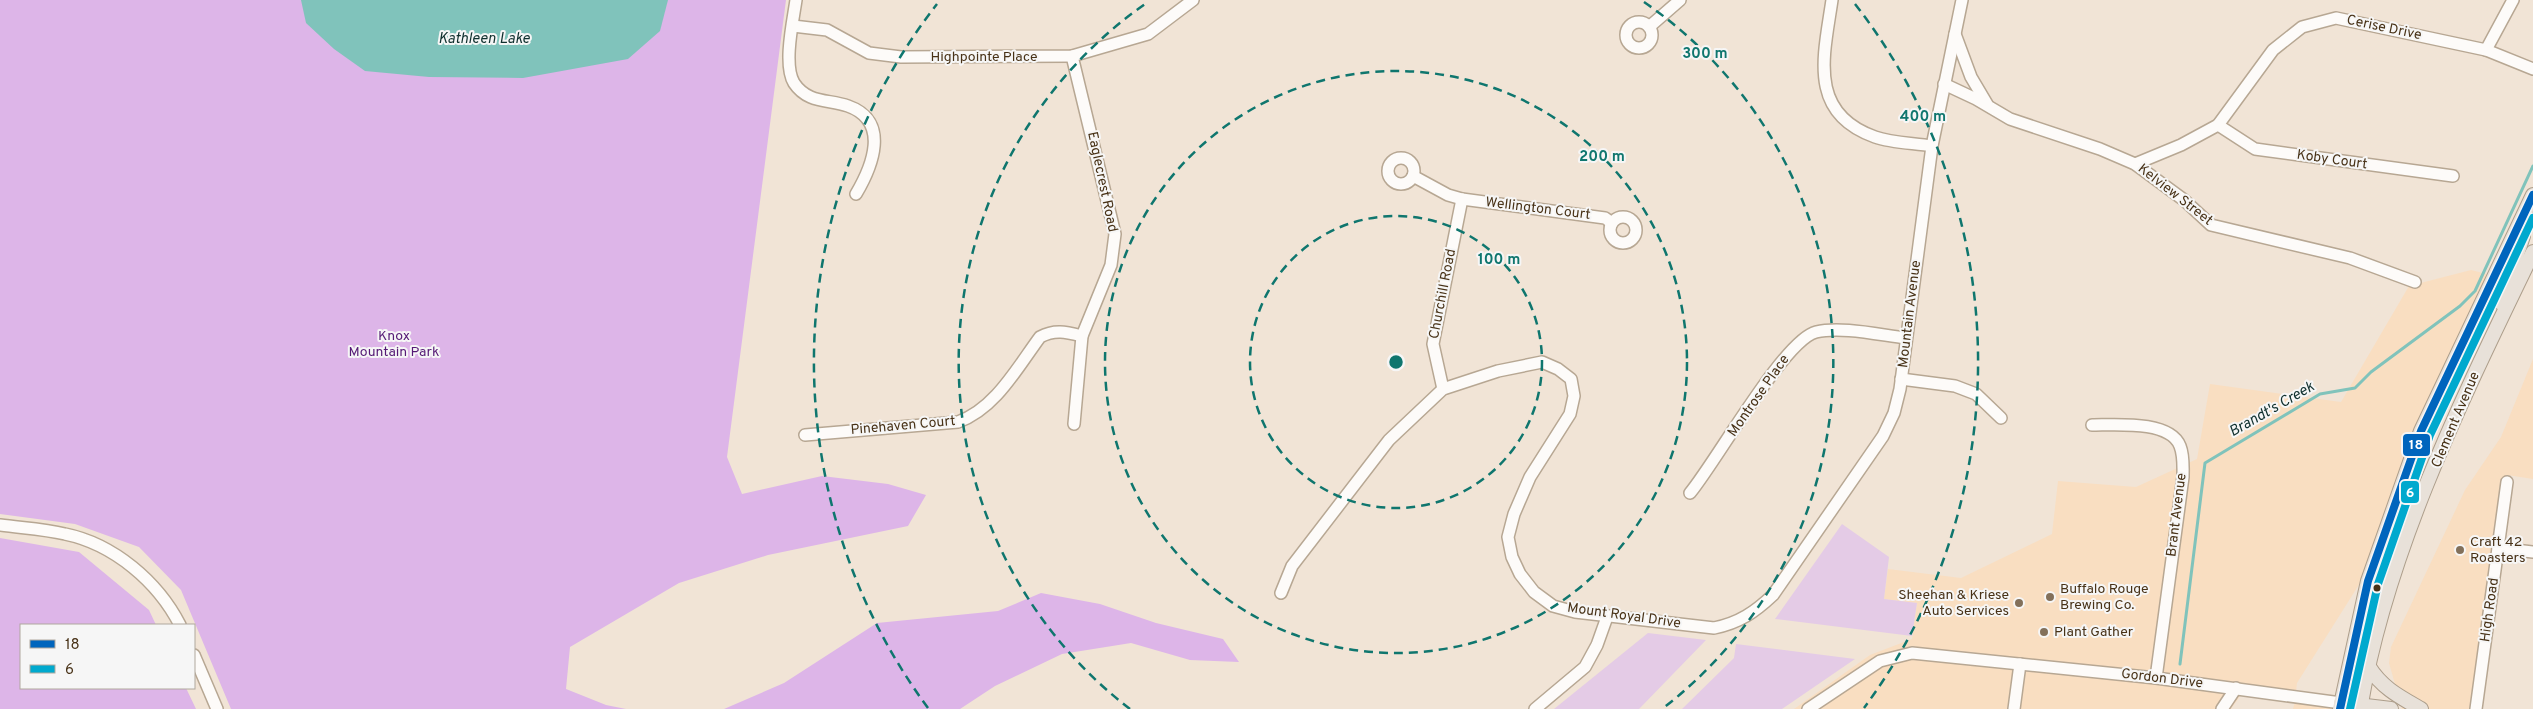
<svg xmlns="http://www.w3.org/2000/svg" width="2533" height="709" viewBox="0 0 2533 709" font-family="Overpass,sans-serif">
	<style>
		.built { fill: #f9dec1 }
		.green { fill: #e4cbe6 }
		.forest { fill: #ddb5e8 }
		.water { fill: #80c3bb }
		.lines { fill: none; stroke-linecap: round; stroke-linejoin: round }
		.stream { stroke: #80c3bb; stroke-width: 3 }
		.minor-casing { stroke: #b7a793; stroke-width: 14 }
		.major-casing { stroke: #ad9e8b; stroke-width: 16 }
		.minor { stroke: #fdfbf9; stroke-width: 11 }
		.major { stroke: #e8e1d9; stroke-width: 14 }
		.bus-1-casing { stroke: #f6f6f6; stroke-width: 11 }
		.bus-2-casing { stroke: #f6f6f6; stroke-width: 11 }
		.bus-1 { stroke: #0065bd; stroke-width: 8 }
		.bus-2 { stroke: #00a9ce; stroke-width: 8 }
		.ring { fill: none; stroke: #0f766e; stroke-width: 2.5; stroke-dasharray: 9 6 }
		.poi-dot { fill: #83705a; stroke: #f6f6f6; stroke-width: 2 }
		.bus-dot { fill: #483217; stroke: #f6f6f6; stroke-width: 2 }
		.labels { text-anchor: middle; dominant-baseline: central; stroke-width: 4; stroke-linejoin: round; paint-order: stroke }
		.street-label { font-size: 14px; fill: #483217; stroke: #f6f6f6 }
		.park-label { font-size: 14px; fill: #551a75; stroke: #f6f6f6 }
		.poi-label { font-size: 14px; fill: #483217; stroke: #f6f6f6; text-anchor: start }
		.water-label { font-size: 15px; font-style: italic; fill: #10302e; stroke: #f6f6f6 }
		.centre { fill: #0f766e; stroke: #f6f6f6; stroke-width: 2.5 }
		.ring-label { font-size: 15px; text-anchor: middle; font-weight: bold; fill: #0f766e; stroke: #f6f6f6; stroke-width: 4; stroke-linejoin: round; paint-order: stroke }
		.line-badge { stroke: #f6f6f6; stroke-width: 2 }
		.badge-label { font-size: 14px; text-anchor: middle; font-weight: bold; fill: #fff }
	</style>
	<rect width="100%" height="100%" fill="#f1e4d6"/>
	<g class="built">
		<polygon points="2471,270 2499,277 2401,518 2297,683 2295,701 2348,709 2293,709 2295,702 2241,695 2231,709 1794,709 1870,655 1912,639 1917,603 1884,599 1888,569 1961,578 2052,534 2058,481 2136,487 2197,459 2210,384 2341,402 2409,286"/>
		<polygon points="2533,359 2533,479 2507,475 2476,709 2402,709 2389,663 2391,647 2465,490 2501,437"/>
	</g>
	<g class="green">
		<polygon points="1842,524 1889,557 1884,599 1917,603 1912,636 1775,619"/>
		<polygon points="1648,633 1706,640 1639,709 1554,709"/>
		<polygon points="1736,644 1855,659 1782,709 1682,709 1734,658"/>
	</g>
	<g class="forest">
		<polygon points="0,0 786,0 727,457 742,494 822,476 888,484 926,495 908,526 768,555 679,583 570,647 566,689 606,705 626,709 231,709 181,590 139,547 75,524 0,514"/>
		<polygon points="0,538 79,552 149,610 156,625 21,625 21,688 186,688 196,709 0,709"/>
		<polygon points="1041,593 1100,604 1156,623 1223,639 1239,662 1190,660 1131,643 1062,654 995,686 960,709 724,709 784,683 877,623 998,611"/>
	</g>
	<polygon class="water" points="301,0 668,0 660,31 628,59 523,78 429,77 365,71 334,49 306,23"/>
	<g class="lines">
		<polyline class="stream" points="2180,664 2205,463 2320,394 2355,388 2371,372 2460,306 2475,291 2533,166"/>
		<defs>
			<g id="minor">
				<path d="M 796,0 C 793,21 783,65 794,83 C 808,104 829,99 848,106 C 891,121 872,167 856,194"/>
				<path d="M 1832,0 C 1824,55 1807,113 1875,137 C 1892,143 1914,143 1932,146"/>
				<circle cx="1639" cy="35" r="13"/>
				<polyline points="793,26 827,30 869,53 901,57 1072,56 1148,34 1193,0"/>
				<polyline points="1649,27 1680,0"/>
				<polyline points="1955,34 1971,77 1987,104"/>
				<polyline points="2486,50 2513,0"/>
				<polyline points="1072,56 1115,234 1111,265 1082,336 1074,424"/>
				<polyline points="1944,84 1976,99 2010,119 2100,149 2135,164 2184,200 2211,225 2350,258 2415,282"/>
				<polyline points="2218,125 2255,149 2453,176"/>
				<circle cx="1401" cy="171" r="13"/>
				<polyline points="2135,164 2181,145 2218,125 2273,50 2302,27 2336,18 2486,50 2533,69"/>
				<polyline points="1413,176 1448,195 1462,199 1605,218 1612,223"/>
				<circle cx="1623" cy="230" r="13"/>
				<polyline points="1901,379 1955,386 1976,394 2001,418"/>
				<polyline points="1443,389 1433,344 1462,199"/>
				<path d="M 2092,425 C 2115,425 2170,420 2180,446 C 2184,456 2183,467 2183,477 L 2156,678"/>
				<path d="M 805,435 L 958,422 C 995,409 1017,368 1040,337 C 1055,329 1066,332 1082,336"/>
				<path d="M 1690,493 C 1716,462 1784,340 1816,332 C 1841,326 1880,335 1906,338"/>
				<path d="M 0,525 C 22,528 44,529 65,534 C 114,544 158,582 180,625"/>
				<polyline points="2498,548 2533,552"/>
				<path d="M 1281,593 L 1292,566 L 1389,440 L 1443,389 L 1498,371 L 1542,362 L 1558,369 L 1571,379 L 1574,396 L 1570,414 L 1530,477 L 1514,514 L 1508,537 L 1512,557 L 1520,574 L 1534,592 L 1553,606 L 1575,612 L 1714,628 C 1739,623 1755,612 1773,595 L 1883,436 L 1894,413 L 1900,389 L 1932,146 L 1962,0"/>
				<polyline points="194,655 217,709"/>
				<polyline points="1535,709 1585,667 1597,645 1607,617"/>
				<polyline points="1808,709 1880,661 1912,653 2156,678 2341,703"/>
				<polyline points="2014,709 2020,664"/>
				<polyline points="2222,709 2236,688"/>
				<polyline points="2476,709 2507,482"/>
			</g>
			<g id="major">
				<polyline points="2501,303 2523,236"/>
				<path d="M 2369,667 C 2382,688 2400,697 2421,709"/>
				<polyline points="2341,703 2391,709"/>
				<polyline points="2340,709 2368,581 2421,431 2533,195"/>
				<path d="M 2360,709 C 2386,551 2464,395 2533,252"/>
			</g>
		</defs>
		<use href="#minor" class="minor-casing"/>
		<use href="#major" class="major-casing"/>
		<use href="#minor" class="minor"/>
		<use href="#major" class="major"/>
		<defs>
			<polyline id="bus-1" points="2340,709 2368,581 2421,431 2533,195"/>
			<polyline id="bus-2" points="2350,709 2378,584 2430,435 2533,218"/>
		</defs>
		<use href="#bus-1" class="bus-1-casing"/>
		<use href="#bus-2" class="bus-2-casing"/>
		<use href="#bus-1" class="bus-1"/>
		<use href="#bus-2" class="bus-2"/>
	</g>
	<g class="ring">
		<circle cx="1396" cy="362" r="146"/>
		<circle cx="1396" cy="362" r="291"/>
		<path d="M1130 709A437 437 0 0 1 1148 2M1644 2A437 437 0 0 1 1662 709"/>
		<path d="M928 708A582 582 0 0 1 937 4M1855 4A582 582 0 0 1 1864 708"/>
	</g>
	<g class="poi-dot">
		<circle cx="2460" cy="550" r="5"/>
		<circle cx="2050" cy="597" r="5"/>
		<circle cx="2019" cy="603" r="5"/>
		<circle cx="2044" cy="632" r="5"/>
	</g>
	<circle class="bus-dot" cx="2377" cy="588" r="4.5"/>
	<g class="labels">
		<g class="street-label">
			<text transform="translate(2384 28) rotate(12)">Cerise Drive</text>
			<text x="984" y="57">Highpointe Place</text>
			<text transform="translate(2332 160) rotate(8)">Koby Court</text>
			<text transform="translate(1102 182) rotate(78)">Eaglecrest Road</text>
			<text transform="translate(2175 195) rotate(38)">Kelview Street</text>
			<text transform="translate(1538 209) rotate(7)">Wellington Court</text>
			<text transform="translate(1443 294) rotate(-79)">Churchill Road</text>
			<text transform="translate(1910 314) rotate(-83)">Mountain Avenue</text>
			<text transform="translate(1759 396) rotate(-55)">Montrose Place</text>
			<text transform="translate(2456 420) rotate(-67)">Clement Avenue</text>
			<text transform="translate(903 426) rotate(-5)">Pinehaven Court</text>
			<text transform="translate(2177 515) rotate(-83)">Brant Avenue</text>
			<text transform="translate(2490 610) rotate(-82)">High Road</text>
			<text transform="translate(1624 616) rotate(8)">Mount Royal Drive</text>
			<text transform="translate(2162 679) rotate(7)">Gordon Drive</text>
		</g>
		<g class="park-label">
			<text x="394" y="336">Knox<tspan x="394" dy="16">Mountain Park</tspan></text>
		</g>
		<g class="poi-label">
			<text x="2470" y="542">Craft 42<tspan x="2470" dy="16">Roasters</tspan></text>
			<text x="2060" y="589">Buffalo Rouge<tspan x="2060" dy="16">Brewing Co.</tspan></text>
			<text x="2009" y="595" text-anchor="end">Sheehan &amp; Kriese<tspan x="2009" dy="16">Auto Services</tspan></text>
			<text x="2054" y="632">Plant Gather</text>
		</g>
		<g class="water-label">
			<text x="484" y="39">Kathleen Lake</text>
			<text transform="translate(2272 410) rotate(-30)">Brandt's Creek</text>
		</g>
	</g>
	<circle cx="1396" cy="362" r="8" class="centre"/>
	<g class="ring-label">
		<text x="1705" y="58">300 m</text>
		<text x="1923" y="121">400 m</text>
		<text x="1602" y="161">200 m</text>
		<text x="1499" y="264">100 m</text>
	</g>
	<g class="line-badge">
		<rect x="2402" y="433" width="29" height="24" rx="5" fill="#0065bd"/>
		<rect x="2400" y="480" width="20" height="24" rx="5" fill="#00a9ce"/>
	</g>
	<g class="badge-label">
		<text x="2416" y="449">18</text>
		<text x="2410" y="497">6</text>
	</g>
	<rect x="20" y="624" width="175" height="65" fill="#f6f6f6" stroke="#b0a89d"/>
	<rect x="30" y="640" width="25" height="8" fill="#0065bd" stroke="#b0a89d"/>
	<text x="65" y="649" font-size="15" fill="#483217">18</text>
	<rect x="30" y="665" width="25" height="8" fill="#00a9ce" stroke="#b0a89d"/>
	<text x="65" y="674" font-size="15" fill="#483217">6</text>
</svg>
